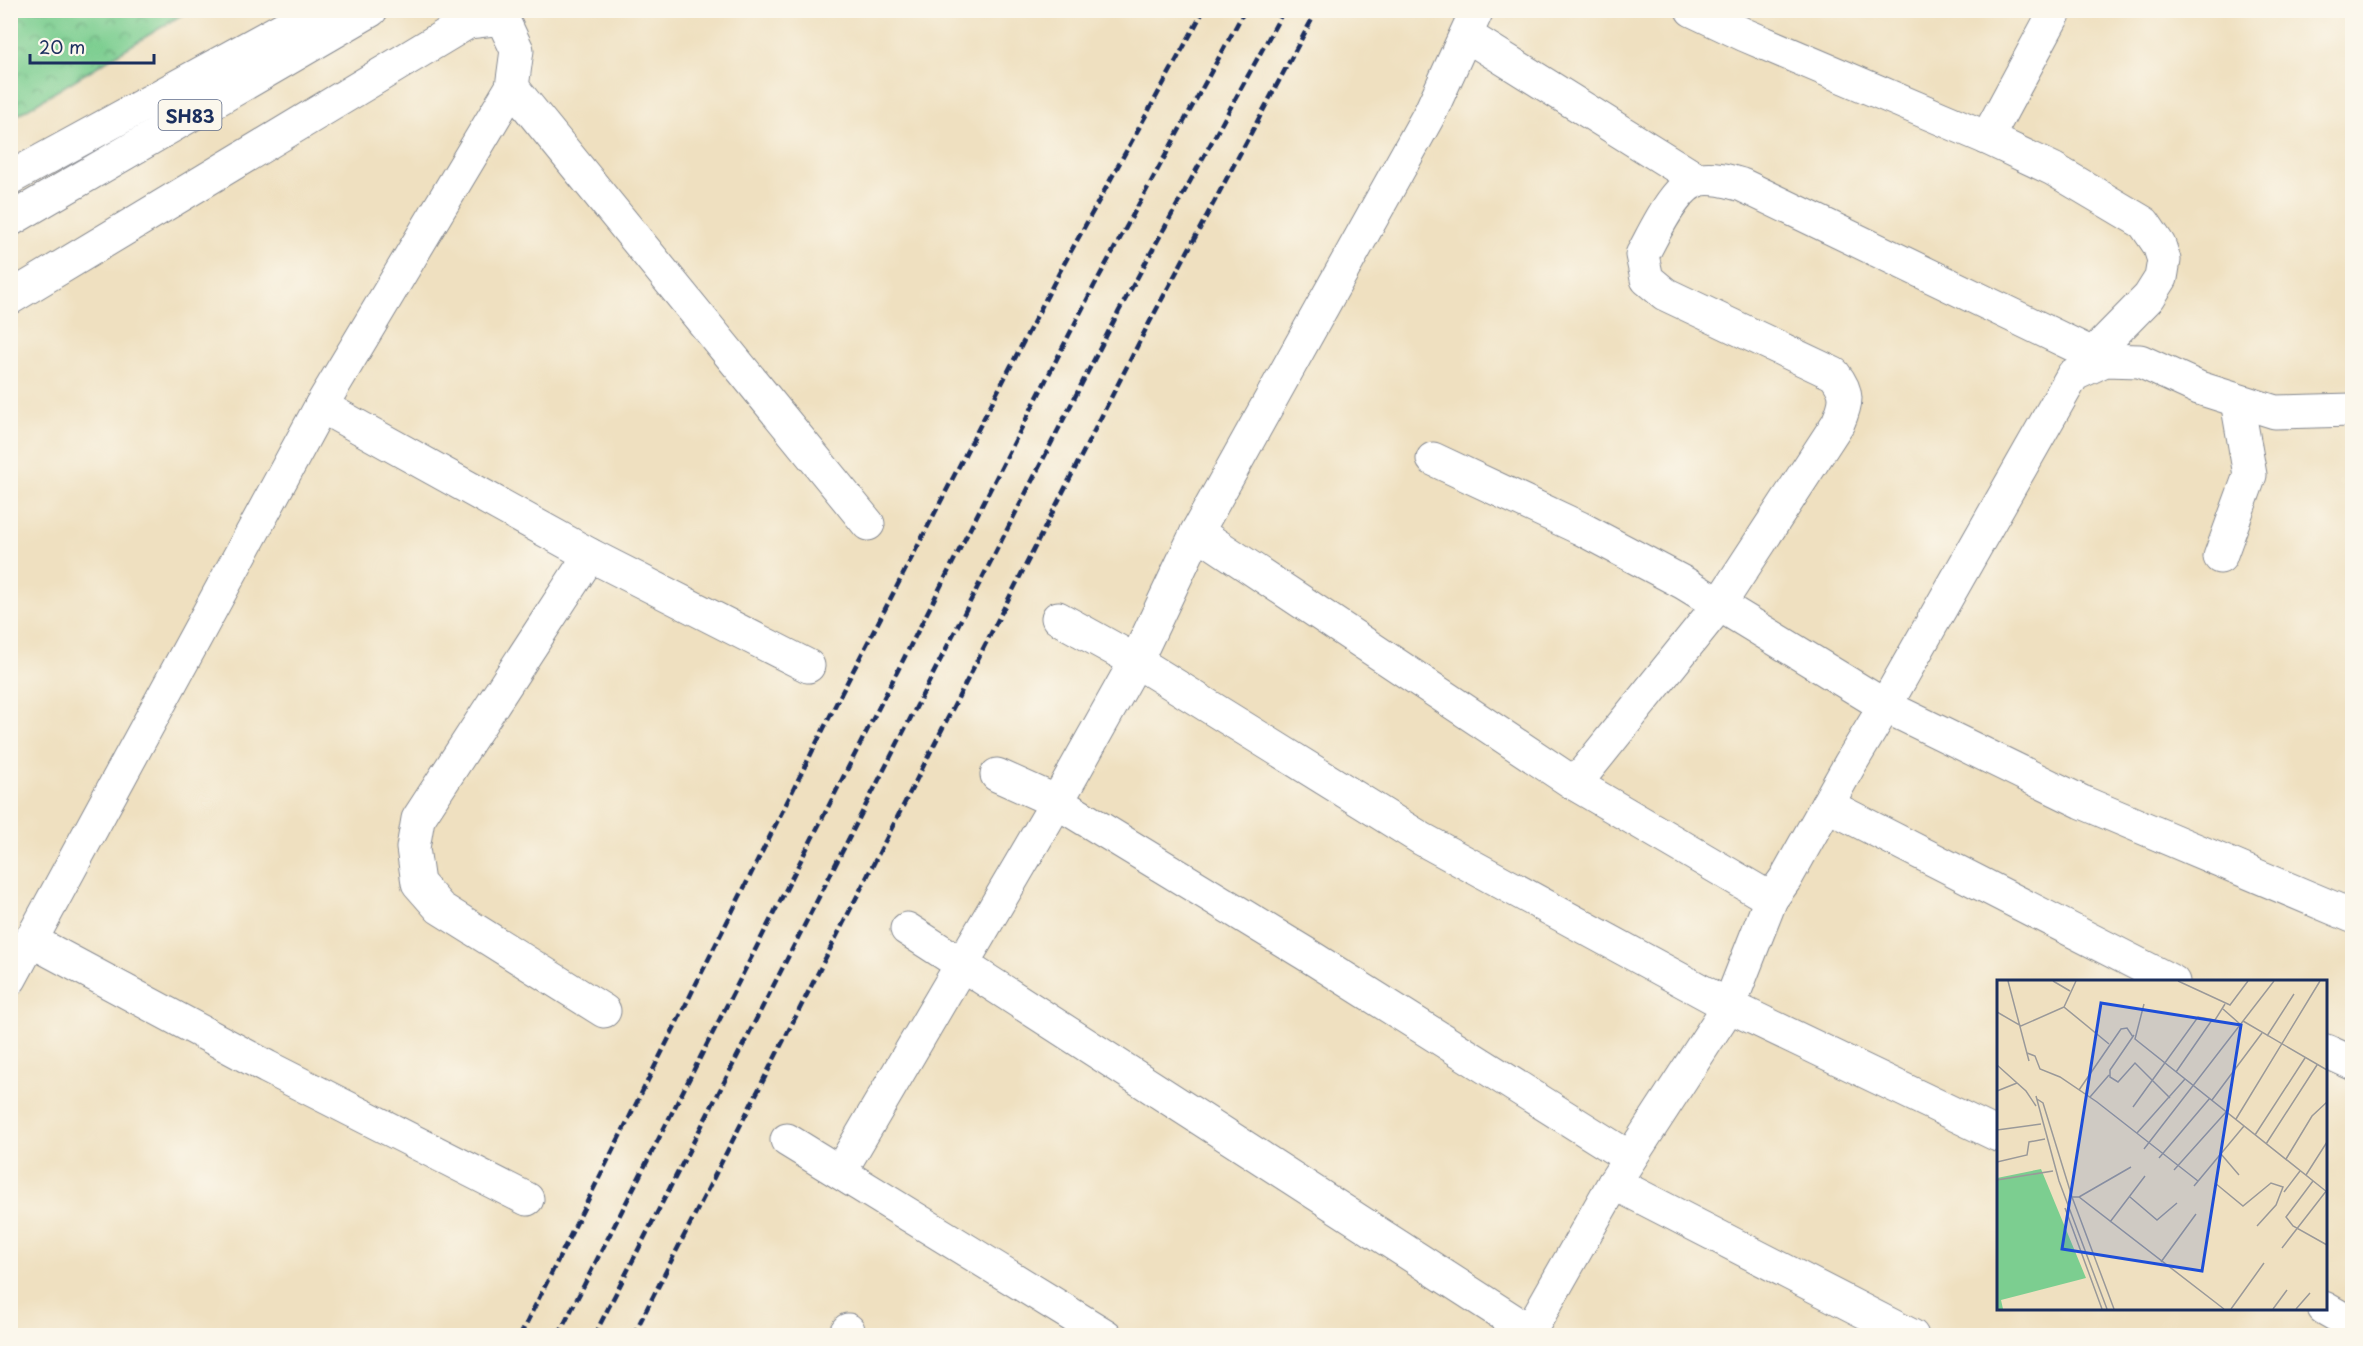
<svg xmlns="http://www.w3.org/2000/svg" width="2363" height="1346" viewBox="0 0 2363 1346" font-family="'Playpen Sans',sans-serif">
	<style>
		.park { fill: url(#park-crowns); stroke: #4c7e77; stroke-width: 1.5 }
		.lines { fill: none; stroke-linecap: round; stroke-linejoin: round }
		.minor-casing { stroke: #85888f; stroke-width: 35 }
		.tertiary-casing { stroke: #85888f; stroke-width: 35 }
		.primary-casing { stroke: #85888f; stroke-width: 35 }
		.minor { stroke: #fff; stroke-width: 33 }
		.tertiary { stroke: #fff; stroke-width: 33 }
		.primary { stroke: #fff; stroke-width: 33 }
		.rail { stroke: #1b2f5e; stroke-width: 4.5; stroke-dasharray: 9 4.5; stroke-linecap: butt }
		.labels { text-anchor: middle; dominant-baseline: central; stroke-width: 5; stroke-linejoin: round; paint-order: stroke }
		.shield { fill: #fbf7ec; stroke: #5e6b89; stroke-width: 1.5 }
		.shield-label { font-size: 18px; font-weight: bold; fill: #1b2f5e }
		.inset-road { fill: none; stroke: #9a9999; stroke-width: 1.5 }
		.view { fill: #1d4ed8; fill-opacity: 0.15; stroke: #1d4ed8; stroke-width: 3 }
		.inset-edge { fill: none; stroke: #1b2f5e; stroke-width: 3 }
	</style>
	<defs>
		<pattern id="park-crowns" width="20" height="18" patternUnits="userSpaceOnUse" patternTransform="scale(1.5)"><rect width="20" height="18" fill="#7cce90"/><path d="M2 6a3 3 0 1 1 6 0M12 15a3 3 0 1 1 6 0" fill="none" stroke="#65a879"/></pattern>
	</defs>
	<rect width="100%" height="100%" fill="#fbf7ec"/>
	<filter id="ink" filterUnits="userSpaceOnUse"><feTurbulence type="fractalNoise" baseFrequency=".0167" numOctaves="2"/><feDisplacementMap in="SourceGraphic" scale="12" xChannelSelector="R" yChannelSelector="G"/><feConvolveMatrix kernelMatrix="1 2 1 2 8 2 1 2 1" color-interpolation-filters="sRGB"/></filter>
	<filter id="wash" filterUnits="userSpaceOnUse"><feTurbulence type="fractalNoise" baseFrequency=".008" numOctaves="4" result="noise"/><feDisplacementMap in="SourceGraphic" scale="24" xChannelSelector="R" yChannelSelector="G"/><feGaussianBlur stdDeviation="1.35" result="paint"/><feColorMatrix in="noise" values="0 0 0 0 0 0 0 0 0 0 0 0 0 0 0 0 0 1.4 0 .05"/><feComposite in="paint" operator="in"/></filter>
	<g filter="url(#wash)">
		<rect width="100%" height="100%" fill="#efe0c0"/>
		<polygon class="park" points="11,10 188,10 188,11 11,119"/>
	</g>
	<g filter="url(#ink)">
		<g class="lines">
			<defs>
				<g id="minor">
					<polyline points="1692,10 1745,35 1987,138 2053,169 2144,223 2159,245 2164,260 2161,278 2149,297 2093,354"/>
					<polyline points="1466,35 1698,180"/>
					<polyline points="512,87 868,524"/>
					<polyline points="1987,138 2056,10"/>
					<polyline points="10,178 317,10"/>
					<polyline points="321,406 590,555 808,666"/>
					<polyline points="1433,459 1580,528 1684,583 1885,706 2082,802 2352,916"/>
					<polyline points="1197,532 1575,784 1771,899"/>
					<polyline points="590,555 418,819 413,848 418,883 440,908 604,1011"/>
					<polyline points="2220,557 2250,475 2237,401"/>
					<polyline points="1058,618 1136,661 1422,839 1729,1006 1998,1135"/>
					<polyline points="997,775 1057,802 1306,954 1630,1158"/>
					<path d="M 1575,784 L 1719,605 L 1838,423 C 1847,402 1849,393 1834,374 L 1665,294 L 1647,279 L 1642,255 C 1654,234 1675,184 1701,179 C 1715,177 1728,181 1742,185 L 2105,360"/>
					<polyline points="1827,805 2173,982"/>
					<polyline points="907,929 1529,1331"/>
					<polyline points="30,940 267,1067 527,1199"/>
					<polyline points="2326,1051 2352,1063"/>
					<polyline points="787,1140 1106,1336"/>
					<polyline points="840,1172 1057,802 1136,661 1197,532 1430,113 1477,10"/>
					<polyline points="1614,1183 1912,1336"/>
					<polyline points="2324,1308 2352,1324"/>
					<polyline points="844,1336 848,1330"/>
					<polyline points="1527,1336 1614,1183 1729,1006 1771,899 1786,878 1850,764 1885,706 2073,375 2105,360 2140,361 2199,388 2275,412 2352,410"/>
				</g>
				<polyline id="tertiary" points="10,298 468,22 502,18 517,50 512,87 321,406 10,979"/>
				<polyline id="primary" points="10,220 371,10"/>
			</defs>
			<use href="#minor" class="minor-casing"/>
			<use href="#tertiary" class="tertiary-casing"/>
			<use href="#primary" class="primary-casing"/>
			<use href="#minor" class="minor"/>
			<use href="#tertiary" class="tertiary"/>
			<use href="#primary" class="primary"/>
			<g class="rail">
				<polyline points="520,1336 838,700 1059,273 1204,10"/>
				<polyline points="558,1336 1094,286 1245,10"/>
				<polyline points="594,1336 1119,311 1284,10"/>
				<polyline points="633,1336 1146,329 1317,10"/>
			</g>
		</g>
	</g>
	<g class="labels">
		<rect class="shield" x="158.5" y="100" width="63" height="30" rx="4.5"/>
		<g class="shield-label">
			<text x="190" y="115">SH83</text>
		</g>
	</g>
	<g transform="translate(1997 980)">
		<rect width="330" height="330" fill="#efe0c0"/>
		<path d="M 44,189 L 89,298 L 4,320 L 6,329 L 0,329 L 0,198 Z" fill="#7cce90"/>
		<path class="inset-road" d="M 11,1 L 32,81M 56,1 L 73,11M 79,1 L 67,27 L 112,64M 181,1 L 233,25 L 251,1M 147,24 L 138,59 L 330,212M 226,29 L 243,44M 0,32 L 24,46 L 67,27M 246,41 L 330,90M 137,55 L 113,90 L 113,97 L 121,102 L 138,83 L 173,118M 270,56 L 297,14M 30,73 L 38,76 L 43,89 L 63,97 L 100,122 L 201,201M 0,85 L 29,111 L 39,126M 179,92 L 215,40M 82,110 L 124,49 L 130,48 L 136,57M 0,111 L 20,103M 39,116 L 62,201 L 110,329M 93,117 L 112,95M 40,119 L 46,123 L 75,217M 215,120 L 265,53M 136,127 L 201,37 L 218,40 L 228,24M 239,139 L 323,1M 0,150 L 44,144M 140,153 L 188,99M 258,155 L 308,78M 269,164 L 320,85M 147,169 L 277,1M 224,174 L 242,195M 162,178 L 213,118M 289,179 L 315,136 L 330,122M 0,182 L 30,175 L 32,162 L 48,159M 177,190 L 229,132M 309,195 L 330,162M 0,200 L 56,191M 316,201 L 289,237 L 296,246 L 330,265M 218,203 L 246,226 L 274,203 L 286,207 L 279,225 L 260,246M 197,206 L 247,146M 287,212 L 303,191M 82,217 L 134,187M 133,217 L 160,240 L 180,223M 68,228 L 105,329M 113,242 L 148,196M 285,268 L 330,210M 164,282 L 199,234M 117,329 L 75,217 L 82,217 L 227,329M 234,329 L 267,283M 276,329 L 290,310M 299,329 L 313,313"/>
		<path class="view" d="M 104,23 L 244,45 L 205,291 L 65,269 Z"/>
		<rect width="330" height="330" class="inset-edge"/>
	</g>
	<rect width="2363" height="1346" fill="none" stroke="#fbf7ec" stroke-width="36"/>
	<path d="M30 54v9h124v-9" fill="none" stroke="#1b2f5e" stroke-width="3"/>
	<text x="39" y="54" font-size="18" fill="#1b2f5e" stroke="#fbf7ec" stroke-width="4.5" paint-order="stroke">20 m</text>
</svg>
